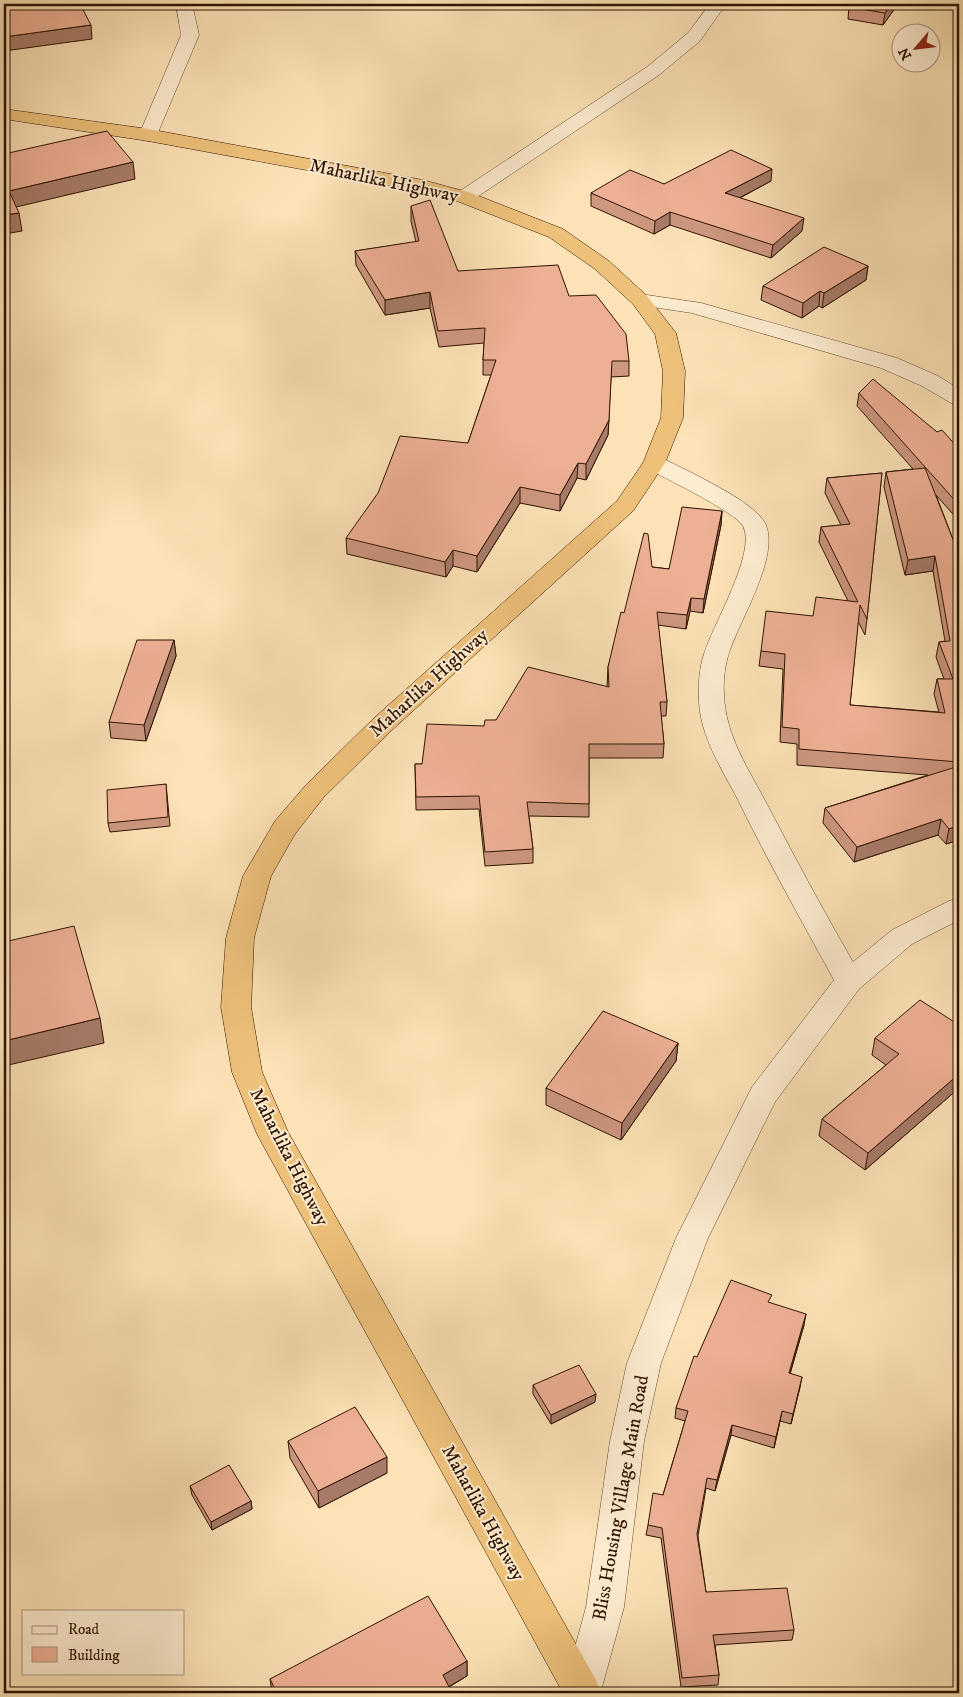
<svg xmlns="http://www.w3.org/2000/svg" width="963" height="1697" viewBox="0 0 963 1697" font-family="'IM FELL DW Pica',serif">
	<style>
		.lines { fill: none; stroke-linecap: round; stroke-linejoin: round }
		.minor-casing { stroke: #62472f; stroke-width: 1 }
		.highway-casing { stroke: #2e1302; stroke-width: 1 }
		.minor { fill: #fdecd0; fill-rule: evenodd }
		.highway { fill: #eec17b; fill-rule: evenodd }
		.wall { fill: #cd9780; stroke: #2e1302 }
		.shaded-wall { fill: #a77b68; stroke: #2e1302 }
		.building { fill: #eeb095; stroke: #2e1302 }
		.labels { text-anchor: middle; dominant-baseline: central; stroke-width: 4; stroke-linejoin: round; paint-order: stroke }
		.street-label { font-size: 19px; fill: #2e1302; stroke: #fdecd0 }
	</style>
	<rect width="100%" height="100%" fill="#fce2b6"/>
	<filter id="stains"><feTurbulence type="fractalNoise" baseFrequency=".004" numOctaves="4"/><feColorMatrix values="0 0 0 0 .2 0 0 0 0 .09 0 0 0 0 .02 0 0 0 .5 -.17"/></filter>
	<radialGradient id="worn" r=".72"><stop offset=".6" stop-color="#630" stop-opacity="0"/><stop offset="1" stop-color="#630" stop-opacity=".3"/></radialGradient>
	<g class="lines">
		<defs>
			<g id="minor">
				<polygon points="176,4 192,4 199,35 157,135 155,139 148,141 141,139 139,135 181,35"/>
				<polygon points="710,4 726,4 700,41 659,75 471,201 464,203 457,201 454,197 457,193 647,67 688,33"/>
				<polygon points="640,294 701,303 897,358 938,376 959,389 959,404 951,403 922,386 881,368 692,313 633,304 630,300 633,296"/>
				<path d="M 654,456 L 662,458 C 685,470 757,502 766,525 C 779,557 741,618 730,650 C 725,664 723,679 724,694 C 725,735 749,770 768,806 C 795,858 823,910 853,962 L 892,930 L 949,901 L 959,898 L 959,920 L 912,944 L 859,989 L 775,1102 L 708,1238 L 661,1363 L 644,1441 L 624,1607 L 601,1691 L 600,1693 L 564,1693 L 563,1691 L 586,1607 L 610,1441 L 627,1363 L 676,1238 L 752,1087 L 834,980 C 801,920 768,861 738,800 C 722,769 701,738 699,702 C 698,686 699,669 704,654 C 712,626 757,553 743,526 C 735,512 663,477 646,468 L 643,463 L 646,458 Z"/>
			</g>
			<polygon id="highway" points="4,109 148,129 423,180 471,193 563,229 609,261 647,296 676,333 685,371 683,418 665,463 633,511 392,730 324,797 295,834 271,876 254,938 251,1007 262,1072 288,1132 596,1680 602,1693 563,1693 257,1134 232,1072 221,1007 226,938 243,876 275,821 306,785 374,718 617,501 643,463 661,418 663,371 655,334 633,304 595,269 549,237 457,201 421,191 148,141 4,119"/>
		</defs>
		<use href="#minor" class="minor-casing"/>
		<use href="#highway" class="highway-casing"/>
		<use href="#minor" class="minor"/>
		<use href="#highway" class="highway"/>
	</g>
	<g class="wall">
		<polygon points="399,4 433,4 433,5"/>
		<polygon points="646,4 665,4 664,6"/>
		<polygon points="851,4 898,4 883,25 848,19 849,7"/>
		<polygon points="771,181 740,198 802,231 771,258 670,225 654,234 591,206 591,193 664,184"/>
		<polygon points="411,206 458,271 569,296 629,361 629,376 611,377 608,435 586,480 577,478 560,511 520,503 477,572 453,566 446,577 347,554 346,538 468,443 491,375 483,375 483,360 484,343 439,347 430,308 385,315 356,265 355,251 416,242 411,221"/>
		<polygon points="868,266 866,280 822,308 819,306 802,318 761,300 763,286"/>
		<polygon points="859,393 937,432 959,449 959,521 936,495 959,555 959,840 946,844 938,835 854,862 823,823 825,808 928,775 797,765 797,744 780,742 783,669 759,666 761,651 813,616 848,601 819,542 821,527 841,525 825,493 827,478 882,473 867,619 865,635 858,621 850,705 939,712 934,694 937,679 944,679 936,657 939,642 945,641 933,571 905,575 884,487 886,472 913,469 857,406"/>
		<polygon points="722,511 721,525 703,613 690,611 686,629 658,625 667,702 666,716 661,716 664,744 663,758 589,758 589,817 529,816 533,849 533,863 485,866 479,809 416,810 415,764 422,764 484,726 496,720 607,687 608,667 624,613 652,567 669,569"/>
		<polygon points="174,640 176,656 146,741 111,738 109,722"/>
		<polygon points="166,784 170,826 110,832 108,823"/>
		<polygon points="959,1025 959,1088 865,1170 819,1136 822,1119 886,1065 872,1055 875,1038"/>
		<polygon points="678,1043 676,1061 621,1140 546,1105 546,1088"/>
		<polygon points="770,1303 804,1325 790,1374 800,1387 791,1424 780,1421 774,1448 731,1435 715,1491 706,1488 698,1536 706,1592 794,1630 792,1640 715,1645 719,1675 718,1685 681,1687 661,1538 646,1535 648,1525 663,1495 685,1421 675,1418 676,1408 697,1357"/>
		<polygon points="533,1385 595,1402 551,1424 533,1394"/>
		<polygon points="288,1441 387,1473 319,1508 290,1458"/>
		<polygon points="190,1486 251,1501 252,1509 212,1530 192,1495"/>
		<polygon points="467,1661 467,1676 449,1687 452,1693 272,1693 270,1679"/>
	</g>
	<g class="shaded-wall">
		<polygon points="891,4 898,4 883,25 885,13"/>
		<polygon points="91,25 92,39 4,51 4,37"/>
		<polygon points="133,162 135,179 12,208 9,191"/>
		<polygon points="772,169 771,181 724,206 725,193"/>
		<polygon points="670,212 670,225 654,234 655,221"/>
		<polygon points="19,213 22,231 4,234 4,215"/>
		<polygon points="804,218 802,231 771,258 773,245"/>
		<polygon points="868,266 866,280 822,308 824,293"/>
		<polygon points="820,291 819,306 802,318 803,303"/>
		<polygon points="430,292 430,308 385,315 385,300"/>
		<polygon points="609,420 608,435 586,480 586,464"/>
		<polygon points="578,463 577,478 560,511 560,495"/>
		<polygon points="520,487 520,503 477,572 477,556"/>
		<polygon points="722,511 721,525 703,613 704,599"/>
		<polygon points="453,550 453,566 446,577 445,562"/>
		<polygon points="935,556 933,571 905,575 908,560"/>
		<polygon points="691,598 690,611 686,629 687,615"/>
		<polygon points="174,640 176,656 146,741 144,725"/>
		<polygon points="941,819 938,835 854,862 857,847"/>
		<polygon points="959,825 959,840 946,844 949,829"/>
		<polygon points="100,1018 104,1043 4,1066 4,1041"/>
		<polygon points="678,1043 676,1061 621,1140 622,1123"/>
		<polygon points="959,1074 959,1088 865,1170 868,1153"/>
		<polygon points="806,1314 804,1325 787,1384 789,1373"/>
		<polygon points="802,1377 800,1387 791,1424 793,1414"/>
		<polygon points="596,1394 595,1402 551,1424 551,1415"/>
		<polygon points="782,1411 780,1421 774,1448 776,1437"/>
		<polygon points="732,1425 731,1435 715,1491 717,1480"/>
		<polygon points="387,1457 387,1473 319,1508 318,1491"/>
		<polygon points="251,1501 252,1509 212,1530 211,1522"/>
		<polygon points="467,1661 467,1676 443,1690 443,1675"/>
	</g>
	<g class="building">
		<polygon points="4,4 80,4 91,25 4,37"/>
		<polygon points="851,4 891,4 885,13 849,7"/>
		<polygon points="107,131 133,162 9,191 19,213 4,215 4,154"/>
		<polygon points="731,150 772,169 725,193 804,218 773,245 670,212 655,221 591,193 630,170 664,184"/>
		<polygon points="430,200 458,271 558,265 569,296 596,295 626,334 629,361 612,361 609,420 586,464 578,463 560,495 520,487 477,556 453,550 445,562 346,538 378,493 400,436 468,443 496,360 483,360 485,328 438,331 430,292 385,300 355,251 419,241 411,206"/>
		<polygon points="824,247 868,266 824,293 820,291 803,303 763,286"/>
		<polygon points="873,379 937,432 942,430 959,449 959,505 859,393"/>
		<polygon points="925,468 959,555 959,762 799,749 799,729 782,727 785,654 761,651 766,611 813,616 816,597 858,602 821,527 850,524 827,478 882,473 867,619 860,605 850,705 945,713 937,679 953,679 939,642 950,641 935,556 908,560 886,472"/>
		<polygon points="682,507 722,511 704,599 691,598 687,615 657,612 667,702 660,702 664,744 589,744 589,804 527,802 533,849 485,852 479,796 416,797 415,764 422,764 427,724 484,726 485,720 496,720 528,667 609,687 608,667 621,612 624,613 644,533 648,534 652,567 669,569"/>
		<polygon points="137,640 174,640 144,725 109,722"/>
		<polygon points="959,766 959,825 949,829 941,819 857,847 825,808"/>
		<polygon points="166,784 168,817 108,823 107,790"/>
		<polygon points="74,926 100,1018 4,1041 4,942"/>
		<polygon points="920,1000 959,1025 959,1074 868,1153 822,1119 899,1054 875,1038"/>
		<polygon points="603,1011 678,1043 622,1123 546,1088"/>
		<polygon points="731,1280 772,1295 768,1302 806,1314 789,1373 802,1377 793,1414 782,1411 776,1437 732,1425 717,1480 707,1478 697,1534 706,1592 787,1588 794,1630 713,1635 719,1675 682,1678 662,1528 648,1525 653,1493 663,1495 688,1411 676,1408 694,1356 697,1357"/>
		<polygon points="579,1365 596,1394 551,1415 533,1385"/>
		<polygon points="355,1407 387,1457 318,1491 288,1441"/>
		<polygon points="229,1465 251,1501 211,1522 190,1486"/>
		<polygon points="428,1596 467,1661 443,1675 452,1693 277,1693 270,1679"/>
	</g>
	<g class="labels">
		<g class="street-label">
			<text transform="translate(384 181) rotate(12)">Maharlika Highway</text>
			<text transform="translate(429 683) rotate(-42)">Maharlika Highway</text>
			<text transform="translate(289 1157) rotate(63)">Maharlika Highway</text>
			<text transform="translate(621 1498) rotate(-80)">Bliss Housing Village Main Road</text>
			<text transform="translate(483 1513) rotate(61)">Maharlika Highway</text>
		</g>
	</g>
	<rect width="963" height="1697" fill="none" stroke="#fce2b6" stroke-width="20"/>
	<rect x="5" y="5" width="953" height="1687" fill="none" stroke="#2e1302" stroke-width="2.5"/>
	<rect x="10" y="10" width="943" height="1677" fill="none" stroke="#2e1302"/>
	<rect x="22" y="1610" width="162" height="65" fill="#fdecd0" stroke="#aa957e"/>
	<rect x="32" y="1626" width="25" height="8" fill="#fdecd0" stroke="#aa957e"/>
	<text x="68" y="1634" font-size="15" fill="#2e1302">Road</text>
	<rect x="32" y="1647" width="25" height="15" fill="#eeb095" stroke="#aa957e"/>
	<text x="68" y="1660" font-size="15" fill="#2e1302">Building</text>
	<g transform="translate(916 48) rotate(242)"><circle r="24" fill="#fdecd0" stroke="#aa957e"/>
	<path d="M0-4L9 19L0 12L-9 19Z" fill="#8f2418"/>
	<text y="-8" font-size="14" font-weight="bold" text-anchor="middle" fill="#2e1302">N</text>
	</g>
	<rect width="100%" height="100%" filter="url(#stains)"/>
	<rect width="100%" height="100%" fill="url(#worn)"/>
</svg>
